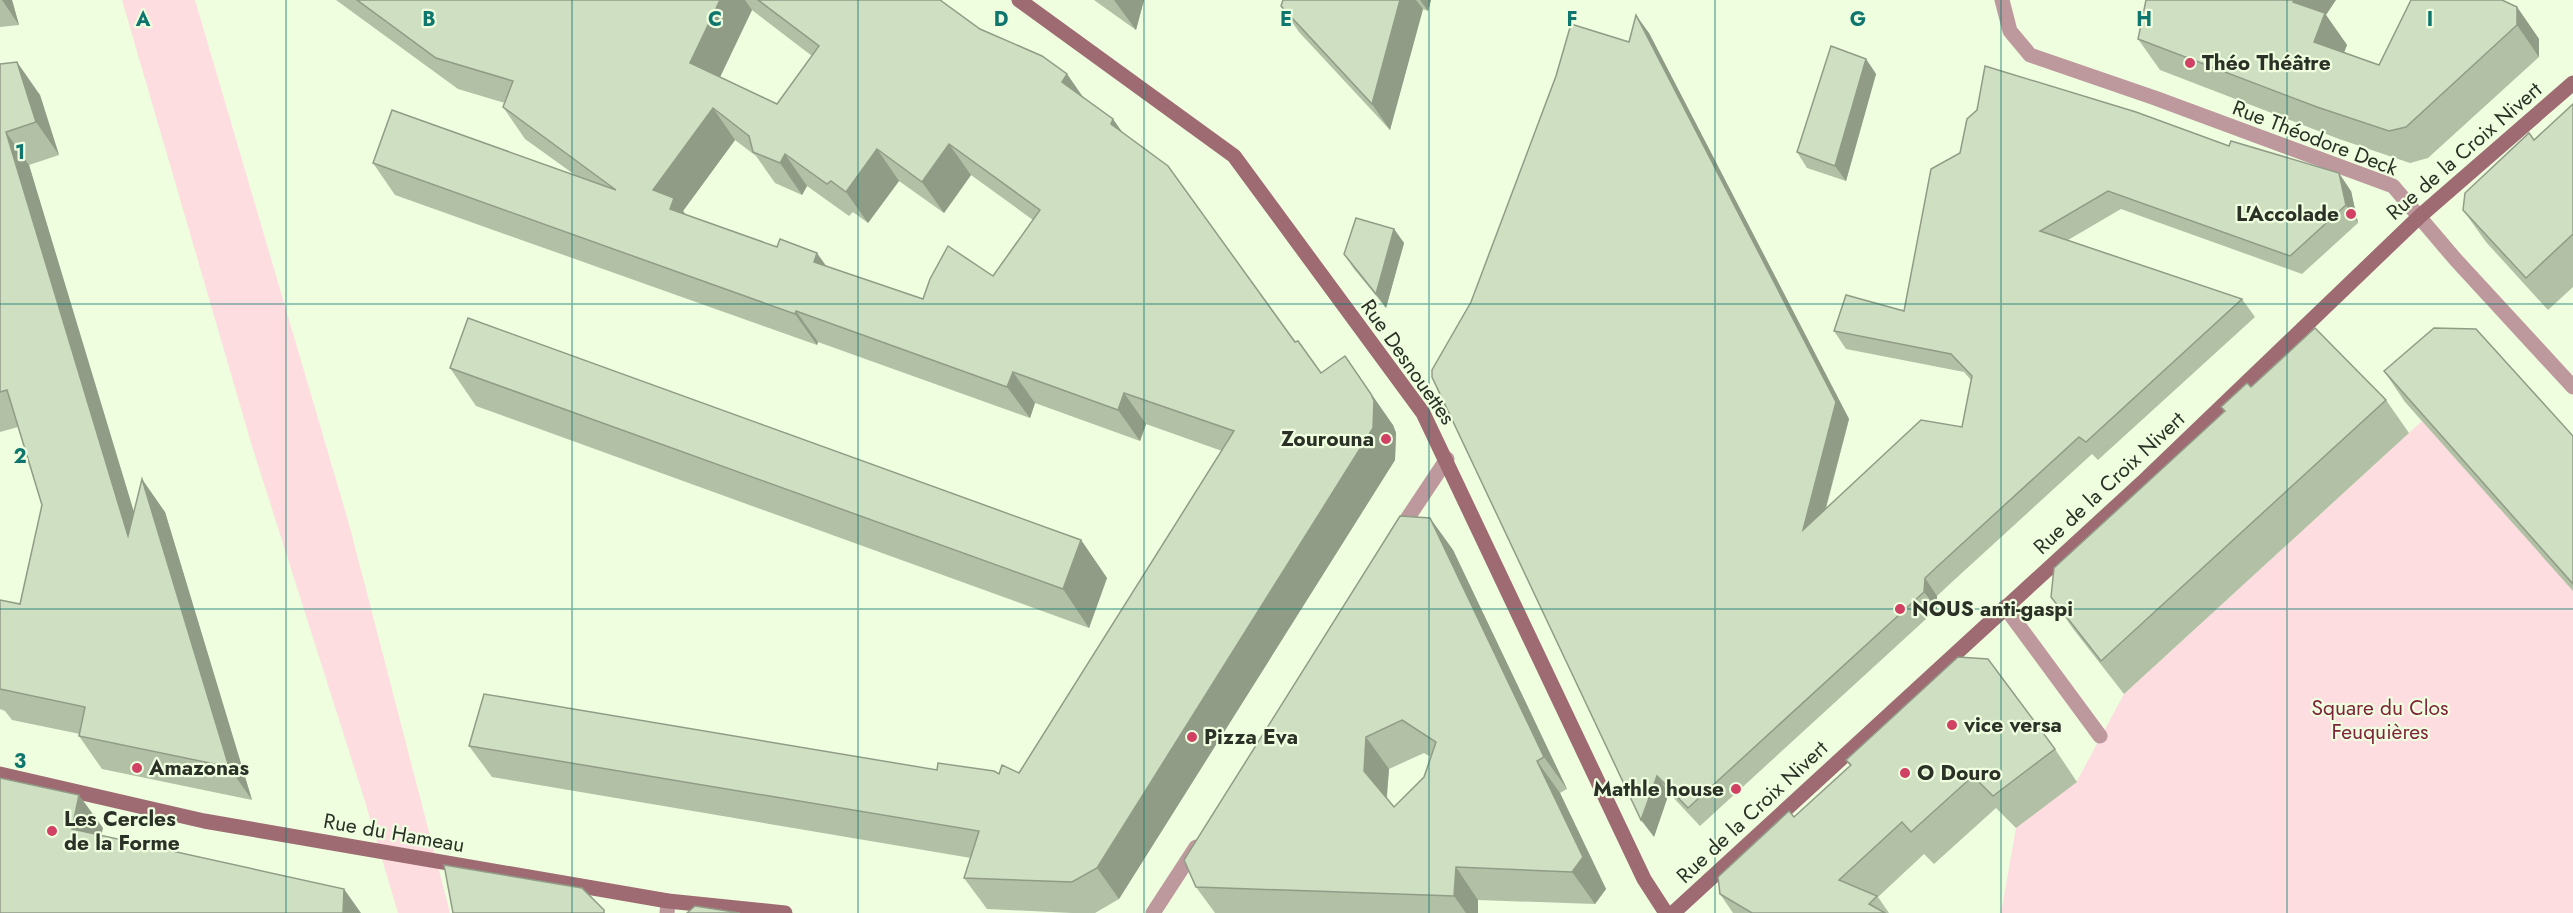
<svg xmlns="http://www.w3.org/2000/svg" width="2573" height="913" viewBox="0 0 2573 913" font-family="Jost,sans-serif">
	<style>
		.green { fill: #fddde0 }
		.lines { fill: none; stroke-linecap: round; stroke-linejoin: round }
		.street { stroke: #bd999d; stroke-width: 15 }
		.secondary { stroke: #9e6b72; stroke-width: 15 }
		.wall { fill: #b2c0a6; fill-rule: evenodd }
		.shaded-wall { fill: #919c87 }
		.building { fill: #cfdfc1; stroke: #919c87; stroke-width: 1.5; fill-rule: evenodd }
		.grid { fill: none; stroke: #0f766e; stroke-width: 1.5; stroke-opacity: 0.55 }
		.poi-dot { fill: #d04163; stroke: #eefedf; stroke-width: 2 }
		.labels { text-anchor: middle; dominant-baseline: central; stroke-width: 4.5; stroke-linejoin: round; paint-order: stroke }
		.poi-label { font-size: 21px; font-weight: bold; fill: #2b3126; stroke: #eefedf; text-anchor: start }
		.street-label { font-size: 21px; fill: #2b3126; stroke: #eefedf }
		.park-label { font-size: 21px; fill: #80243b; stroke: #eefedf }
		.grid-label { font-size: 20px; text-anchor: middle; font-weight: bold; fill: #0f766e; stroke: #eefedf; stroke-width: 4.5; stroke-linejoin: round; paint-order: stroke }
	</style>
	<rect width="100%" height="100%" fill="#eefedf"/>
	<g class="green">
		<polygon points="122,0 195,0 349,524 450,913 398,913 363,795 252,446"/>
		<polygon points="2422,421 2573,591 2573,913 2001,913 2016,828 2077,781 2124,694"/>
	</g>
	<g class="lines">
		<g class="street">
			<polyline points="2002,0 2010,31 2030,55 2155,98 2393,186 2456,260 2573,387"/>
			<polyline points="1397,534 1447,459"/>
			<polyline points="2005,607 2100,736"/>
			<polyline points="667,913 668,901"/>
			<polyline points="1153,913 1196,847"/>
		</g>
		<g class="secondary">
			<polyline points="1019,0 1234,156 1423,413 1644,879 1666,913"/>
			<polyline points="0,774 204,821 668,901 785,913"/>
			<polyline points="1673,913 2146,479 2420,216 2573,83"/>
		</g>
	</g>
	<g class="wall">
		<polygon points="0,0 12,0 19,25 0,27"/>
		<path d="M 336,0 L 940,0 L 980,29 L 1067,74 L 1083,97 L 1122,133 L 1321,373 L 1393,425 L 1396,433 L 1395,460 L 1119,899 L 1095,913 L 1072,913 L 987,909 L 964,878 L 971,858 L 492,777 L 469,746 L 937,770 L 999,774 L 1019,773 L 1222,451 L 1146,424 L 1140,441 L 1035,403 L 1030,418 L 818,342 L 817,345 L 395,195 L 373,163 L 575,175 L 525,139 L 503,107 L 505,103 L 458,89 ZM 752,10 L 812,56 L 777,104 L 720,77 ZM 735,140 L 756,156 L 775,183 L 802,195 L 807,186 L 849,216 L 853,212 L 868,223 L 899,181 L 944,213 L 971,175 L 1033,220 L 993,276 L 923,299 L 826,266 L 686,215 L 683,211 Z"/>
		<polygon points="1094,0 1144,0 1136,30"/>
		<polygon points="1283,0 1431,0 1428,11 1423,9 1390,130 1299,32 1281,6"/>
		<polygon points="2517,7 2539,39 2539,57 2428,158 2410,163 2339,139 2160,70 2138,39 2326,15 2347,45 2344,52 2379,65"/>
		<polygon points="1649,33 1849,419 1826,509 1962,427 1971,380 1964,372 1846,349 1834,331 1904,311 1931,169 2351,191 2358,223 2302,274 2121,209 2068,240 2242,299 2255,317 2098,460 2092,454 1952,582 1937,596 1937,609 1700,826 1669,793 1654,837 1629,42"/>
		<polygon points="1866,59 1876,74 1846,181 1807,168 1797,152"/>
		<polygon points="0,64 40,95 59,155 29,165 134,512 165,512 252,800 102,769 79,736 80,734 12,720 5,711 0,709 0,600 20,604 42,505 18,427 0,432"/>
		<polygon points="2573,104 2573,287 2548,310 2486,242 2463,210 2534,140"/>
		<polygon points="1394,229 1404,243 1386,308 1354,269 1344,254"/>
		<polygon points="450,368 1081,540 1107,578 1089,628 476,406"/>
		<polygon points="2384,371 2573,436 2573,591 2405,402"/>
		<polygon points="2251,387 2386,400 2409,433 2124,694 2074,630 2051,597 2224,411 2221,407"/>
		<path d="M 1430,518 L 1453,550 L 1567,789 L 1560,793 L 1606,889 L 1595,904 L 1478,900 L 1478,913 L 1215,913 L 1196,887 ZM 1424,753 L 1431,757 L 1424,777 L 1394,807 L 1387,798 L 1389,769 Z"/>
		<polygon points="2055,749 2077,782 2016,828 1996,808 1934,864 1924,854 1878,897 1889,913 1733,913 1720,894 1794,817 1850,766 1846,760"/>
	</g>
	<g class="shaded-wall">
		<polygon points="2,0 12,0 19,25"/>
		<polygon points="720,0 745,0 752,10 712,94 690,63"/>
		<polygon points="1114,0 1144,0 1136,30"/>
		<polygon points="1400,0 1416,0 1423,9 1390,130 1372,104"/>
		<polygon points="1420,0 1431,0 1428,11"/>
		<polygon points="2294,0 2336,0 2326,15 2347,45 2336,73 2314,42 2293,2"/>
		<polygon points="2517,7 2539,39 2539,57 2517,25"/>
		<polygon points="1636,15 1649,33 1849,419 1815,548 1803,530"/>
		<polygon points="1866,59 1876,74 1846,181 1835,166"/>
		<polygon points="17,62 40,95 59,155 36,122"/>
		<polygon points="1067,74 1089,106 1062,82"/>
		<polygon points="713,108 735,140 683,211 696,229 675,222 653,190"/>
		<polygon points="1113,119 1135,150 1111,124"/>
		<polygon points="6,132 29,165 151,569 128,536"/>
		<polygon points="949,144 971,175 944,213 922,182"/>
		<polygon points="877,149 899,181 868,223 846,192"/>
		<polygon points="785,154 807,186 802,195 780,163"/>
		<polygon points="2339,173 2351,191 2358,223 2346,205"/>
		<polygon points="1394,229 1404,243 1386,308 1376,294"/>
		<polygon points="817,253 839,284 814,262"/>
		<polygon points="796,311 818,342 817,345 795,314"/>
		<polygon points="1345,356 1393,425 1396,433 1395,460 1119,899 1097,868"/>
		<polygon points="1013,372 1035,403 1030,418 1007,387"/>
		<polygon points="1124,393 1146,424 1140,441 1118,410"/>
		<polygon points="142,479 165,512 252,800 229,767"/>
		<polygon points="1430,518 1453,550 1567,789 1544,757"/>
		<polygon points="1081,540 1107,578 1089,628 1063,589"/>
		<polygon points="1925,578 1937,596 1937,609 1924,592"/>
		<polygon points="1366,737 1389,769 1386,803 1364,771"/>
		<polygon points="1537,761 1560,793 1606,889 1595,904 1572,872"/>
		<polygon points="1657,776 1669,793 1654,837 1641,820"/>
		<polygon points="79,795 103,828 95,863 72,829"/>
		<polygon points="1456,867 1478,900 1478,913 1466,913 1454,896"/>
		<polygon points="344,889 361,913 343,913"/>
	</g>
	<g class="building">
		<path d="M 357,0 L 720,0 L 690,63 L 777,104 L 819,46 L 758,0 L 940,0 L 980,29 L 1042,56 L 1067,74 L 1062,82 L 1113,119 L 1111,124 L 1168,166 L 1295,342 L 1298,341 L 1321,373 L 1345,356 L 1371,394 L 1374,401 L 1373,428 L 1097,868 L 1072,882 L 964,878 L 979,831 L 469,746 L 484,694 L 937,770 L 938,763 L 994,771 L 999,774 L 1002,765 L 1019,773 L 1234,431 L 1124,393 L 1118,410 L 1013,372 L 1007,387 L 796,311 L 795,314 L 373,163 L 392,110 L 616,190 L 503,107 L 513,81 L 436,58 ZM 713,108 L 749,136 L 753,152 L 780,163 L 785,154 L 827,184 L 831,181 L 846,192 L 877,149 L 922,182 L 949,144 L 1040,210 L 993,276 L 948,246 L 930,279 L 923,299 L 814,262 L 817,253 L 780,239 L 777,247 L 670,209 L 674,198 L 653,190 Z"/>
		<polygon points="1283,0 1400,0 1372,104 1281,6"/>
		<polygon points="2146,0 2294,0 2293,2 2325,13 2314,42 2379,65 2411,0 2502,0 2517,7 2517,25 2406,127 2389,131 2317,107 2138,39"/>
		<polygon points="1636,15 1836,402 1803,530 1921,420 1962,427 1972,376 1951,354 1834,331 1846,295 1904,311 1931,169 1960,153 1967,119 1977,110 1985,66 2136,112 2229,146 2231,141 2339,173 2346,205 2290,256 2108,191 2040,231 2242,299 2086,442 2079,437 1940,564 1925,578 1924,592 1688,808 1657,776 1641,820 1432,377 1432,370 1471,302 1556,76 1571,24 1629,42"/>
		<polygon points="1831,46 1866,59 1835,166 1797,152"/>
		<polygon points="17,62 36,122 6,132 128,536 142,479 229,767 79,736 85,707 0,689 0,600 20,604 42,505 7,390 0,392 0,64"/>
		<polygon points="2573,104 2573,234 2526,278 2463,210 2465,193 2529,133 2534,140"/>
		<polygon points="1356,218 1394,229 1376,294 1344,254"/>
		<polygon points="468,318 1081,540 1063,589 450,368"/>
		<polygon points="2315,328 2386,400 2101,661 2051,597 2054,568 2225,411 2221,407 2247,383 2251,387"/>
		<polygon points="2434,328 2476,329 2573,436 2573,584 2384,371"/>
		<path d="M 1400,516 L 1430,518 L 1544,757 L 1537,761 L 1583,857 L 1572,872 L 1456,867 L 1454,896 L 1196,887 L 1184,860 ZM 1402,720 L 1436,742 L 1424,777 L 1394,807 L 1364,771 L 1366,737 Z"/>
		<polygon points="1958,657 1988,659 2055,749 1993,796 1973,776 1911,832 1902,822 1839,880 1877,896 1869,904 1885,913 1752,913 1720,894 1718,877 1789,811 1794,817 1851,765 1846,760"/>
		<polygon points="0,778 79,795 72,829 344,889 343,913 0,913"/>
		<polygon points="444,865 582,888 604,910 604,913 453,913"/>
		<polygon points="695,906 740,913 687,913"/>
	</g>
	<path class="grid" d="M 286,0 L 286,913M 572,0 L 572,913M 858,0 L 858,913M 1144,0 L 1144,913M 1429,0 L 1429,913M 1715,0 L 1715,913M 2001,0 L 2001,913M 2287,0 L 2287,913M 0,304 L 2573,304M 0,609 L 2573,609"/>
	<g class="poi-dot">
		<circle cx="2190" cy="63" r="6"/>
		<circle cx="2351" cy="214" r="6"/>
		<circle cx="1386" cy="439" r="6"/>
		<circle cx="1900" cy="609" r="6"/>
		<circle cx="1952" cy="725" r="6"/>
		<circle cx="1192" cy="737" r="6"/>
		<circle cx="137" cy="768" r="6"/>
		<circle cx="1905" cy="773" r="6"/>
		<circle cx="1736" cy="789" r="6"/>
		<circle cx="52" cy="831" r="6"/>
	</g>
	<g class="labels">
		<g class="poi-label">
			<text x="2202" y="63">Théo Théâtre</text>
			<text x="2339" y="214" text-anchor="end">L'Accolade</text>
			<text x="1374" y="439" text-anchor="end">Zourouna</text>
			<text x="1912" y="609">NOUS anti-gaspi</text>
			<text x="1964" y="725">vice versa</text>
			<text x="1204" y="737">Pizza Eva</text>
			<text x="149" y="768">Amazonas</text>
			<text x="1917" y="773">O Douro</text>
			<text x="1724" y="789" text-anchor="end">Mathle house</text>
			<text x="64" y="819">Les Cercles<tspan x="64" dy="24">de la Forme</tspan></text>
		</g>
		<g class="street-label">
			<text transform="translate(2315 138) rotate(21)">Rue Théodore Deck</text>
			<text transform="translate(2464 151) rotate(-41)">Rue de la Croix Nivert</text>
			<text transform="translate(1408 362) rotate(55)">Rue Desnouettes</text>
			<text transform="translate(2109 483) rotate(-43)">Rue de la Croix Nivert</text>
			<text transform="translate(1752 812) rotate(-43)">Rue de la Croix Nivert</text>
			<text transform="translate(394 833) rotate(10)">Rue du Hameau</text>
		</g>
		<g class="park-label">
			<text x="2380" y="708">Square du Clos<tspan x="2380" dy="24">Feuquières</tspan></text>
		</g>
	</g>
	<g class="grid-label">
		<text x="143" y="26">A</text>
		<text x="429" y="26">B</text>
		<text x="715" y="26">C</text>
		<text x="1001" y="26">D</text>
		<text x="1286" y="26">E</text>
		<text x="1572" y="26">F</text>
		<text x="1858" y="26">G</text>
		<text x="2144" y="26">H</text>
		<text x="2430" y="26">I</text>
		<text x="20" y="159">1</text>
		<text x="20" y="463">2</text>
		<text x="20" y="768">3</text>
	</g>
</svg>
